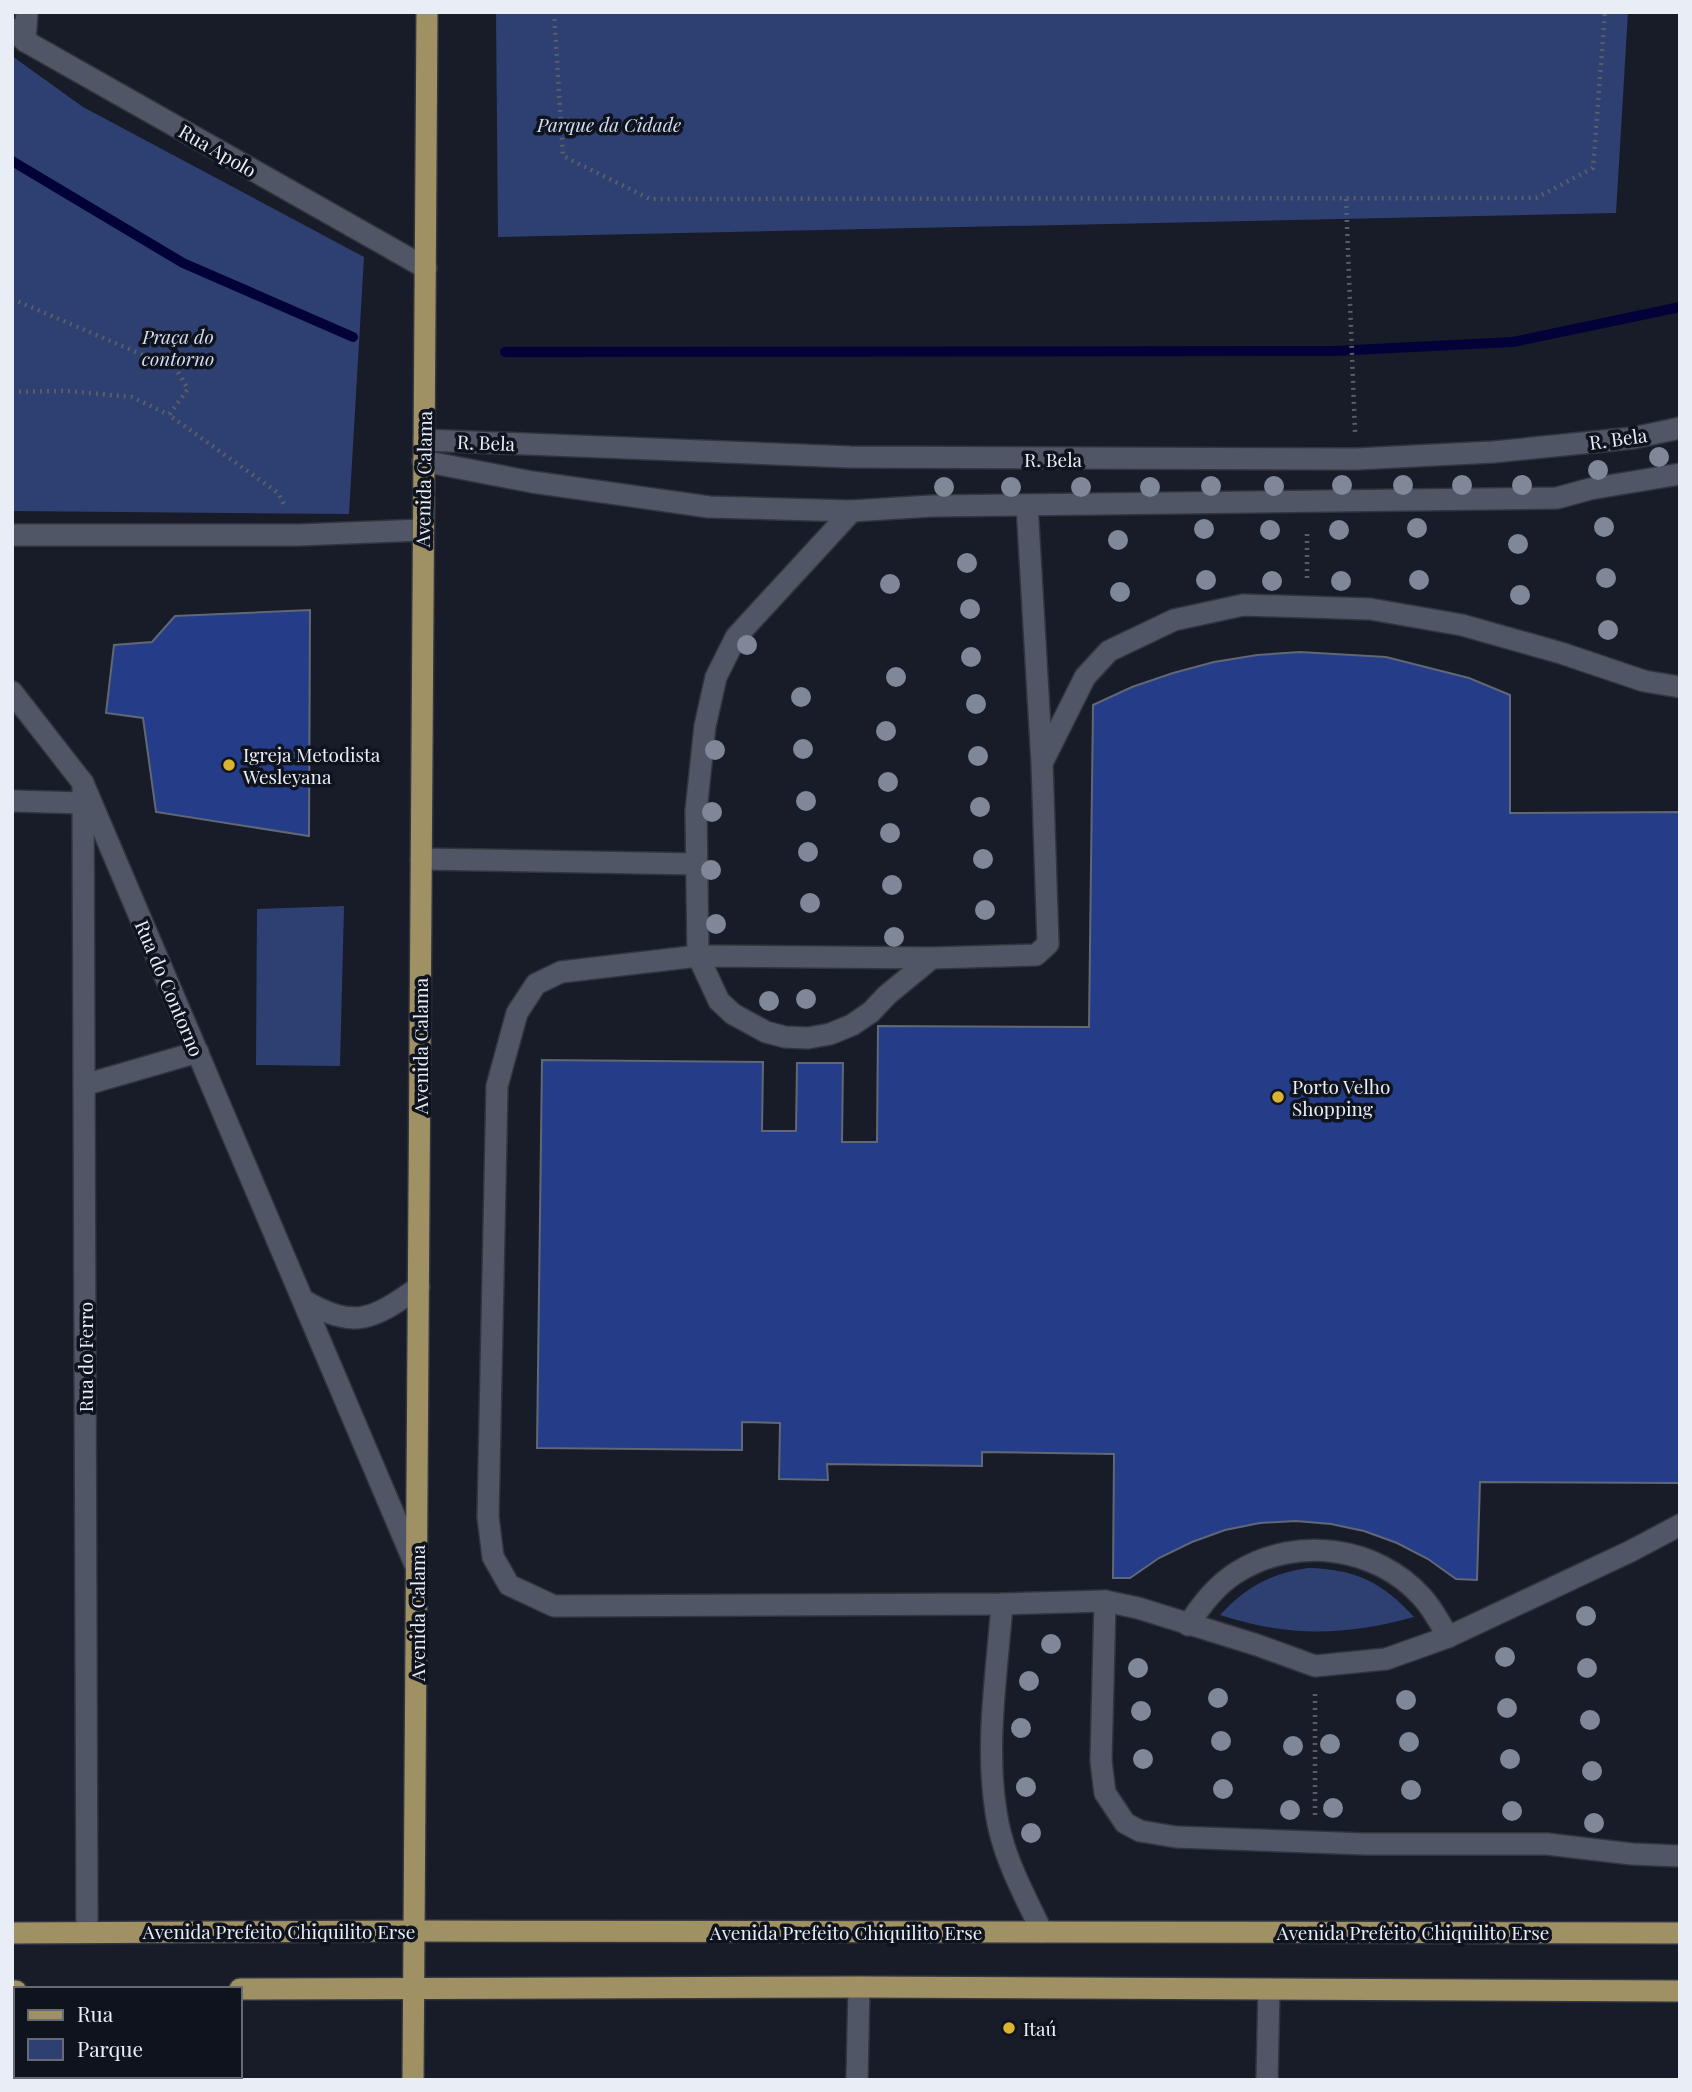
<svg xmlns="http://www.w3.org/2000/svg" width="1692" height="2092" viewBox="0 0 1692 2092" font-family="'Playfair Display',serif">
	<style>
		.green { fill: #2e4072 }
		.lines { fill: none; stroke-linecap: round; stroke-linejoin: round }
		.stream { stroke: #020239; stroke-width: 10 }
		.building { fill: #253d88; stroke: #606775; stroke-width: 2 }
		.minor-casing { stroke: #32353e; stroke-width: 24 }
		.major-casing { stroke: #32353e; stroke-width: 24 }
		.path { stroke: #585d68; stroke-width: 4.5; stroke-dasharray: 2 5; stroke-linecap: butt }
		.minor { stroke: #505665; stroke-width: 21 }
		.major { stroke: #a09164; stroke-width: 21 }
		.tree { fill: #7f8798 }
		.poi-dot { fill: #dab333; stroke: #0e131e; stroke-width: 2.5 }
		.labels { text-anchor: middle; dominant-baseline: central; stroke-width: 7; stroke-linejoin: round; paint-order: stroke }
		.park-label { font-size: 19px; font-style: italic; fill: #d4def3; stroke: #0e131e }
		.street-label { font-size: 19px; fill: #e9edf6; stroke: #0e131e }
		.poi-label { font-size: 19px; fill: #e9edf6; stroke: #0e131e; text-anchor: start }
	</style>
	<rect width="100%" height="100%" fill="#171c28"/>
	<g class="green">
		<polygon points="496,12 1628,12 1616,213 498,237"/>
		<polygon points="12,56 83,107 364,257 349,514 12,511"/>
		<polygon points="344,906 340,1066 256,1065 257,909"/>
		<path d="M 1308,1568 C 1355,1569 1382,1582 1414,1617 C 1345,1636 1288,1637 1220,1615 C 1245,1588 1271,1573 1308,1568 Z"/>
	</g>
	<g class="lines">
		<g class="stream">
			<polyline points="12,161 183,263 353,337"/>
			<polyline points="505,352 1334,351 1513,342 1680,307"/>
		</g>
	</g>
	<g class="building">
		<polygon points="310,610 309,836 156,812 143,718 106,713 114,645 152,642 175,616"/>
		<polygon points="1300,652 1386,657 1469,678 1510,695 1510,813 1680,812 1680,1483 1480,1482 1477,1580 1456,1579 1428,1559 1397,1543 1364,1531 1331,1524 1296,1521 1260,1523 1225,1530 1192,1542 1159,1558 1130,1578 1113,1578 1114,1454 982,1452 982,1466 827,1464 828,1480 779,1479 780,1423 742,1422 742,1450 537,1448 542,1060 763,1062 762,1131 796,1131 797,1063 843,1063 842,1142 877,1142 878,1026 1089,1027 1093,705 1132,687 1173,673 1214,662 1257,655"/>
	</g>
	<g class="lines">
		<defs>
			<g id="minor">
				<polyline points="12,29 25,41 426,268"/>
				<polyline points="25,41 27,12"/>
				<polyline points="424,440 850,457 1356,459 1493,452 1633,438 1680,428"/>
				<polyline points="423,461 532,482 709,507 852,511 931,506 1557,498 1590,489 1680,474"/>
				<polyline points="1027,505 1042,763 1048,944 1036,955 932,958 698,956 561,972 536,984 517,1013 497,1086 488,1517 493,1557 509,1585 554,1606 1002,1604 1105,1601 1138,1608 1257,1645 1315,1666 1386,1659 1448,1637 1631,1551 1680,1525"/>
				<polyline points="852,511 736,637 716,677 705,726 696,811 698,956 719,1001 733,1014 766,1032 785,1037 808,1038 830,1034 852,1025 871,1012 887,995 932,958"/>
				<polyline points="12,535 299,535 422,530"/>
				<polyline points="12,692 83,783 417,1569"/>
				<polyline points="1043,761 1085,677 1109,651 1174,620 1243,605 1370,609 1462,625 1561,653 1644,681 1680,687"/>
				<polyline points="83,783 87,1932"/>
				<polyline points="12,801 83,803"/>
				<polyline points="421,859 696,864"/>
				<polyline points="84,1085 198,1052"/>
				<path d="M 303,1300 C 355,1330 372,1320 419,1287"/>
				<polyline points="1105,1601 1101,1761 1105,1793 1125,1823 1140,1831 1176,1837 1365,1844 1547,1844 1632,1854 1680,1856"/>
				<path d="M 1002,1604 C 997,1672 985,1744 996,1812 C 1002,1855 1024,1894 1042,1932"/>
				<path d="M 1188,1625 C 1202,1604 1217,1584 1239,1571 C 1297,1536 1376,1546 1422,1597 C 1433,1609 1440,1623 1448,1637"/>
				<polyline points="857,2080 859,1987"/>
				<polyline points="1267,2080 1269,1989"/>
			</g>
			<g id="major">
				<polyline points="12,1933 415,1931 1680,1933"/>
				<polyline points="240,1989 859,1987 1680,1991"/>
				<polyline points="12,1991 16,1991"/>
				<polyline points="413,2080 427,12"/>
			</g>
		</defs>
		<use href="#minor" class="minor-casing"/>
		<use href="#major" class="major-casing"/>
		<g class="path">
			<polyline points="554,12 563,156 650,199 1536,198 1593,168 1605,12"/>
			<polyline points="1346,199 1355,432"/>
			<polyline points="12,299 176,369 188,389 169,415 278,493 285,506"/>
			<polyline points="12,392 67,391 132,397 169,415"/>
			<polyline points="1307,578 1307,531"/>
			<polyline points="1315,1815 1315,1694"/>
		</g>
		<use href="#minor" class="minor"/>
		<use href="#major" class="major"/>
	</g>
	<g class="tree">
		<circle cx="1659" cy="457" r="10"/>
		<circle cx="1598" cy="470" r="10"/>
		<circle cx="1342" cy="485" r="10"/>
		<circle cx="1403" cy="485" r="10"/>
		<circle cx="1462" cy="485" r="10"/>
		<circle cx="1522" cy="485" r="10"/>
		<circle cx="1211" cy="486" r="10"/>
		<circle cx="1274" cy="486" r="10"/>
		<circle cx="944" cy="487" r="10"/>
		<circle cx="1011" cy="487" r="10"/>
		<circle cx="1081" cy="487" r="10"/>
		<circle cx="1150" cy="487" r="10"/>
		<circle cx="1604" cy="527" r="10"/>
		<circle cx="1417" cy="528" r="10"/>
		<circle cx="1204" cy="529" r="10"/>
		<circle cx="1270" cy="530" r="10"/>
		<circle cx="1339" cy="530" r="10"/>
		<circle cx="1118" cy="540" r="10"/>
		<circle cx="1518" cy="544" r="10"/>
		<circle cx="967" cy="563" r="10"/>
		<circle cx="1606" cy="578" r="10"/>
		<circle cx="1206" cy="580" r="10"/>
		<circle cx="1419" cy="580" r="10"/>
		<circle cx="1272" cy="581" r="10"/>
		<circle cx="1341" cy="581" r="10"/>
		<circle cx="890" cy="584" r="10"/>
		<circle cx="1120" cy="592" r="10"/>
		<circle cx="1520" cy="595" r="10"/>
		<circle cx="970" cy="609" r="10"/>
		<circle cx="1608" cy="630" r="10"/>
		<circle cx="747" cy="645" r="10"/>
		<circle cx="971" cy="657" r="10"/>
		<circle cx="896" cy="677" r="10"/>
		<circle cx="801" cy="697" r="10"/>
		<circle cx="976" cy="704" r="10"/>
		<circle cx="886" cy="731" r="10"/>
		<circle cx="803" cy="749" r="10"/>
		<circle cx="715" cy="750" r="10"/>
		<circle cx="978" cy="756" r="10"/>
		<circle cx="888" cy="782" r="10"/>
		<circle cx="806" cy="801" r="10"/>
		<circle cx="980" cy="807" r="10"/>
		<circle cx="712" cy="812" r="10"/>
		<circle cx="890" cy="833" r="10"/>
		<circle cx="808" cy="852" r="10"/>
		<circle cx="983" cy="859" r="10"/>
		<circle cx="711" cy="870" r="10"/>
		<circle cx="892" cy="885" r="10"/>
		<circle cx="810" cy="903" r="10"/>
		<circle cx="985" cy="910" r="10"/>
		<circle cx="716" cy="924" r="10"/>
		<circle cx="894" cy="937" r="10"/>
		<circle cx="806" cy="999" r="10"/>
		<circle cx="769" cy="1001" r="10"/>
		<circle cx="1586" cy="1616" r="10"/>
		<circle cx="1051" cy="1644" r="10"/>
		<circle cx="1505" cy="1657" r="10"/>
		<circle cx="1138" cy="1668" r="10"/>
		<circle cx="1587" cy="1668" r="10"/>
		<circle cx="1029" cy="1681" r="10"/>
		<circle cx="1218" cy="1698" r="10"/>
		<circle cx="1406" cy="1700" r="10"/>
		<circle cx="1507" cy="1708" r="10"/>
		<circle cx="1141" cy="1711" r="10"/>
		<circle cx="1590" cy="1720" r="10"/>
		<circle cx="1021" cy="1728" r="10"/>
		<circle cx="1221" cy="1741" r="10"/>
		<circle cx="1409" cy="1742" r="10"/>
		<circle cx="1330" cy="1744" r="10"/>
		<circle cx="1293" cy="1746" r="10"/>
		<circle cx="1143" cy="1759" r="10"/>
		<circle cx="1510" cy="1759" r="10"/>
		<circle cx="1592" cy="1771" r="10"/>
		<circle cx="1026" cy="1787" r="10"/>
		<circle cx="1223" cy="1789" r="10"/>
		<circle cx="1411" cy="1790" r="10"/>
		<circle cx="1333" cy="1808" r="10"/>
		<circle cx="1290" cy="1810" r="10"/>
		<circle cx="1512" cy="1811" r="10"/>
		<circle cx="1594" cy="1823" r="10"/>
		<circle cx="1031" cy="1833" r="10"/>
	</g>
	<g class="poi-dot">
		<circle cx="229" cy="765" r="7"/>
		<circle cx="1278" cy="1097" r="7"/>
		<circle cx="1009" cy="2028" r="7"/>
	</g>
	<g class="labels">
		<g class="park-label">
			<text x="609" y="124">Parque da Cidade</text>
			<text x="178" y="336">Praça do<tspan x="178" dy="22">contorno</tspan></text>
		</g>
		<g class="street-label">
			<text transform="translate(218 150) rotate(30)">Rua Apolo</text>
			<text transform="translate(1618 438) rotate(-8)">R. Bela</text>
			<text transform="translate(486 442) rotate(2)">R. Bela</text>
			<text x="1053" y="459">R. Bela</text>
			<text transform="translate(423 479) rotate(-89)">Avenida Calama</text>
			<text transform="translate(170 988) rotate(67)">Rua do Contorno</text>
			<text transform="translate(420 1046) rotate(-90)">Avenida Calama</text>
			<text transform="translate(85 1357) rotate(-90)">Rua do Ferro</text>
			<text transform="translate(417 1613) rotate(-90)">Avenida Calama</text>
			<text x="279" y="1931">Avenida Prefeito Chiquilito Erse</text>
			<text x="846" y="1932">Avenida Prefeito Chiquilito Erse</text>
			<text x="1413" y="1932">Avenida Prefeito Chiquilito Erse</text>
		</g>
		<g class="poi-label">
			<text x="243" y="754">Igreja Metodista<tspan x="243" dy="22">Wesleyana</tspan></text>
			<text x="1292" y="1086">Porto Velho<tspan x="1292" dy="22">Shopping</tspan></text>
			<text x="1023" y="2028">Itaú</text>
		</g>
	</g>
	<rect width="1692" height="2092" fill="none" stroke="#e9edf6" stroke-width="28"/>
	<rect x="14" y="1987" width="228" height="91" fill="#0e131e" stroke="#666a74" stroke-width="2"/>
	<rect x="28" y="2010" width="35" height="10" fill="#a09164" stroke="#666a74" stroke-width="2"/>
	<text x="77" y="2022" font-size="21" fill="#e9edf6">Rua</text>
	<rect x="28" y="2039" width="35" height="21" fill="#2e4072" stroke="#666a74" stroke-width="2"/>
	<text x="77" y="2057" font-size="21" fill="#e9edf6">Parque</text>
</svg>
